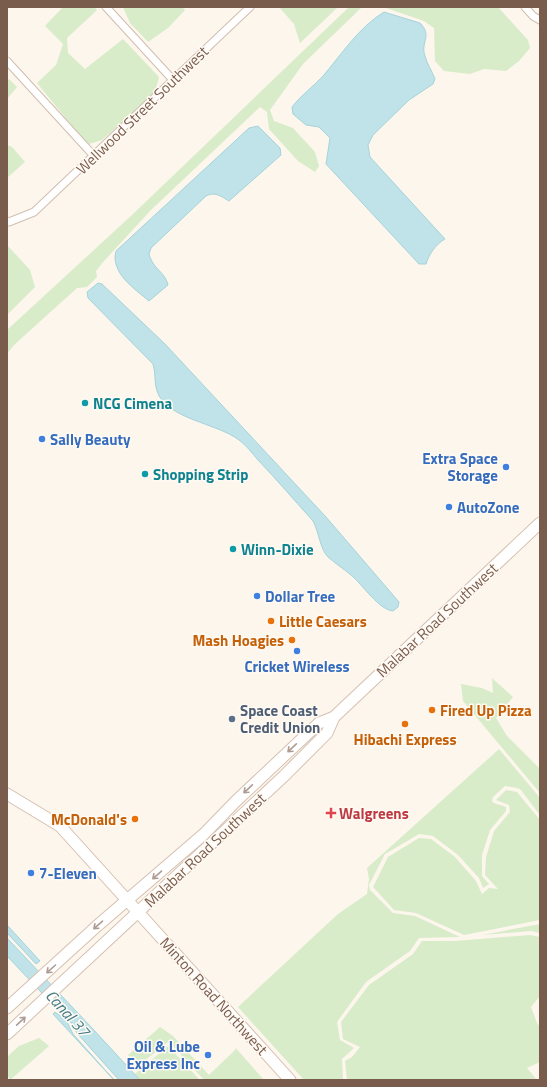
<svg xmlns="http://www.w3.org/2000/svg" width="547" height="1087" viewBox="0 0 547 1087" font-family="'Titillium Web',sans-serif">
	<style>
		.green { fill: #d8ecc9 }
		.water { fill: #bfe3e8; stroke: #a5d3da }
		.lines { fill: none; stroke-linecap: round; stroke-linejoin: round }
		.street-casing { stroke: #d1beb0; stroke-width: 9 }
		.secondary-casing { stroke: #d6c0b0; stroke-width: 13 }
		.street { stroke: #fff; stroke-width: 7 }
		.secondary { stroke: #fff; stroke-width: 11 }
		.oneway { stroke: #af9d94 }
		.culture-dot { fill: #0f9aa8; stroke: #fffaf3; stroke-width: 1.5 }
		.shop-dot { fill: #3f7fe0; stroke: #fffaf3; stroke-width: 1.5 }
		.food-dot { fill: #e8710a; stroke: #fffaf3; stroke-width: 1.5 }
		.service-dot { fill: #5c6f8a; stroke: #fffaf3; stroke-width: 1.5 }
		.health-dot { fill: #e0444e; stroke: #fffaf3; stroke-width: 1.5 }
		.labels { text-anchor: middle; dominant-baseline: central; stroke-width: 3; stroke-linejoin: round; paint-order: stroke }
		.street-label { font-size: 15px; fill: #7a5c4d; stroke: #fffaf3 }
		.culture-label { font-size: 15px; font-weight: bold; fill: #0d838f; stroke: #fffaf3; text-anchor: start }
		.shop-label { font-size: 15px; font-weight: bold; fill: #366cbe; stroke: #fffaf3; text-anchor: start }
		.food-label { font-size: 15px; font-weight: bold; fill: #c56008; stroke: #fffaf3; text-anchor: start }
		.service-label { font-size: 15px; font-weight: bold; fill: #4e5e75; stroke: #fffaf3; text-anchor: start }
		.health-label { font-size: 15px; font-weight: bold; fill: #be3a42; stroke: #fffaf3; text-anchor: start }
		.water-label { font-size: 16px; font-style: italic; fill: #437c86; stroke: #fffaf3 }
	</style>
	<rect width="100%" height="100%" fill="#fdf6ec"/>
	<g class="green">
		<polygon points="63,7 94,7 97,10 67,38 68,53 85,69 123,39 159,77 155,92 138,108 102,140 89,144 81,137 37,83 56,65 63,44 45,26"/>
		<polygon points="123,7 182,7 185,10 168,28 148,42 130,23"/>
		<polygon points="279,7 338,7 300,43 294,24"/>
		<polygon points="349,7 498,7 528,40 530,48 519,61 506,71 484,69 470,74 444,71 435,61 434,28 424,21 386,8 361,8 303,64 270,110 274,121 293,128 315,152 319,166 315,172 298,161 269,129 267,112 260,107 151,210 104,261 96,271 97,277 87,287 77,288 14,345 7,354 7,330 133,214"/>
		<polygon points="9,79 17,87 7,99 7,81"/>
		<polygon points="7,145 12,147 25,162 7,178"/>
		<polygon points="7,245 30,270 35,287 7,315"/>
		<polygon points="492,678 513,697 496,718 507,736 540,769 540,793 463,701 461,684 482,688 493,693"/>
		<polygon points="499,749 540,798 540,815 520,789 517,788 505,786 493,797 492,801 494,803 506,807 506,811 490,830 482,855 482,876 489,884 483,888 479,878 458,855 433,836 419,834 385,854 369,885 370,890 393,913 415,916 460,937 419,938 410,951 366,982 337,1022 340,1040 354,1048 342,1059 343,1080 304,1080 238,1007 338,914 367,894 369,879 367,868"/>
		<polygon points="506,790 517,792 540,820 540,920 464,935 416,913 394,910 373,887 388,857 419,838 431,839 455,857 476,881 482,894 489,888 498,889 485,875 486,857 494,831 510,812 509,805 496,800"/>
		<polygon points="540,924 540,933 531,931 482,935"/>
		<polygon points="530,935 540,937 540,996 531,1007 537,1023 540,1027 540,1062 527,1068 537,1080 347,1080 345,1061 352,1057 360,1047 343,1039 341,1022 369,985 413,954 422,941 455,941"/>
		<polygon points="160,1027 173,1036 209,1075 236,1049 234,1046 264,1080 204,1080 170,1043 168,1042 137,1067 128,1055"/>
		<polygon points="39,1038 49,1046 10,1080 7,1074 7,1057 19,1046"/>
		<polygon points="168,1046 200,1080 140,1080 135,1074"/>
	</g>
	<g class="water">
		<path d="M 384,12 L 420,23 C 433,36 420,42 425,56 C 427,64 432,71 435,79 L 433,84 L 409,100 L 373,135 L 368,145 L 370,157 L 445,239 C 436,244 429,254 426,264 L 419,264 L 326,164 L 330,138 L 319,127 L 306,125 L 293,114 L 292,107 C 301,95 313,87 323,76 C 342,54 358,28 384,12 Z"/>
		<path d="M 258,126 L 280,148 L 281,155 L 229,201 C 222,197 215,191 206,196 L 151,248 L 149,254 C 150,258 152,262 155,266 C 160,272 166,276 168,285 L 149,301 C 135,289 110,273 116,251 L 249,128 Z"/>
		<path d="M 98,283 L 102,284 L 165,344 L 326,517 L 399,602 L 398,607 L 393,611 C 379,610 362,584 351,575 C 344,569 336,564 328,557 C 320,549 319,532 313,521 C 295,501 277,480 258,460 C 252,453 246,445 239,440 C 217,423 166,419 157,391 C 154,383 156,373 153,364 L 88,298 L 87,292 Z"/>
		<polygon points="7,925 40,961 36,964 7,933"/>
		<polygon points="7,938 92,1028 140,1080 119,1080 76,1032 68,1017 56,1008 7,956"/>
		<polygon points="55,1012 66,1020 73,1034 114,1080 53,1014"/>
	</g>
	<g class="lines">
		<defs>
			<g id="street">
				<polyline points="106,7 173,80"/>
				<polyline points="525,7 533,16 540,20"/>
				<polyline points="7,61 94,156"/>
				<polyline points="7,221 9,222 34,212 250,7"/>
			</g>
			<g id="secondary">
				<polyline points="7,794 60,826 290,1080"/>
				<polyline points="7,1008 97,926 204,834 236,801 319,723 334,717 540,523"/>
				<polyline points="7,1034 284,776 327,733 334,717"/>
			</g>
		</defs>
		<use href="#street" class="street-casing"/>
		<use href="#secondary" class="secondary-casing"/>
		<use href="#street" class="street"/>
		<use href="#secondary" class="secondary"/>
	</g>
	<defs><path id="oneway-shaft" d="M-6 0H5M1.5-3L5.5 0L1.5 3" fill="none" stroke-width="1.6" stroke-linecap="round" stroke-linejoin="round"/></defs>
	<g class="oneway">
		<use href="#oneway-shaft" transform="translate(292 748) rotate(137)"/>
		<use href="#oneway-shaft" transform="translate(248 789) rotate(137)"/>
		<use href="#oneway-shaft" transform="translate(157 875) rotate(139)"/>
		<use href="#oneway-shaft" transform="translate(98 925) rotate(139)"/>
		<use href="#oneway-shaft" transform="translate(51 969) rotate(138)"/>
		<use href="#oneway-shaft" transform="translate(21 1021) rotate(-43)"/>
	</g>
	<g class="culture-dot">
		<circle cx="85" cy="403" r="4"/>
		<circle cx="145" cy="474" r="4"/>
		<circle cx="233" cy="549" r="4"/>
	</g>
	<g class="shop-dot">
		<circle cx="42" cy="439" r="4"/>
		<circle cx="506" cy="467" r="4"/>
		<circle cx="449" cy="507" r="4"/>
		<circle cx="257" cy="596" r="4"/>
		<circle cx="297" cy="651" r="4"/>
		<circle cx="31" cy="873" r="4"/>
		<circle cx="208" cy="1055" r="4"/>
	</g>
	<g class="food-dot">
		<circle cx="271" cy="621" r="4"/>
		<circle cx="292" cy="640" r="4"/>
		<circle cx="432" cy="710" r="4"/>
		<circle cx="405" cy="724" r="4"/>
		<circle cx="135" cy="819" r="4"/>
	</g>
	<circle class="service-dot" cx="232" cy="719" r="4"/>
	<path class="health-dot" d="M329 807h4v4h4v4h-4v4h-4v-4h-4v-4h4z"/>
	<g class="labels">
		<g class="street-label">
			<text transform="translate(142 110) rotate(-44)">Wellwood Street Southwest</text>
			<text transform="translate(437 620) rotate(-43)">Malabar Road Southwest</text>
			<text transform="translate(205 850) rotate(-43)">Malabar Road Southwest</text>
			<text transform="translate(214 996) rotate(48)">Minton Road Northwest</text>
		</g>
		<g class="culture-label">
			<text x="93" y="403">NCG Cimena</text>
			<text x="153" y="474">Shopping Strip</text>
			<text x="241" y="549">Winn-Dixie</text>
		</g>
		<g class="shop-label">
			<text x="50" y="439">Sally Beauty</text>
			<text x="498" y="458" text-anchor="end">Extra Space<tspan x="498" dy="17">Storage</tspan></text>
			<text x="457" y="507">AutoZone</text>
			<text x="265" y="596">Dollar Tree</text>
			<text x="297" y="666" text-anchor="middle">Cricket Wireless</text>
			<text x="39" y="873">7-Eleven</text>
			<text x="200" y="1046" text-anchor="end">Oil &amp; Lube<tspan x="200" dy="17">Express Inc</tspan></text>
		</g>
		<g class="food-label">
			<text x="279" y="621">Little Caesars</text>
			<text x="284" y="640" text-anchor="end">Mash Hoagies</text>
			<text x="440" y="710">Fired Up Pizza</text>
			<text x="405" y="739" text-anchor="middle">Hibachi Express</text>
			<text x="127" y="819" text-anchor="end">McDonald's</text>
		</g>
		<g class="service-label">
			<text x="240" y="710">Space Coast<tspan x="240" dy="17">Credit Union</tspan></text>
		</g>
		<g class="health-label">
			<text x="339" y="813">Walgreens</text>
		</g>
		<g class="water-label">
			<text transform="translate(68 1013) rotate(48)">Canal 37</text>
		</g>
	</g>
	<rect width="547" height="1087" fill="none" stroke="#7a5c4d" stroke-width="16"/>
</svg>
